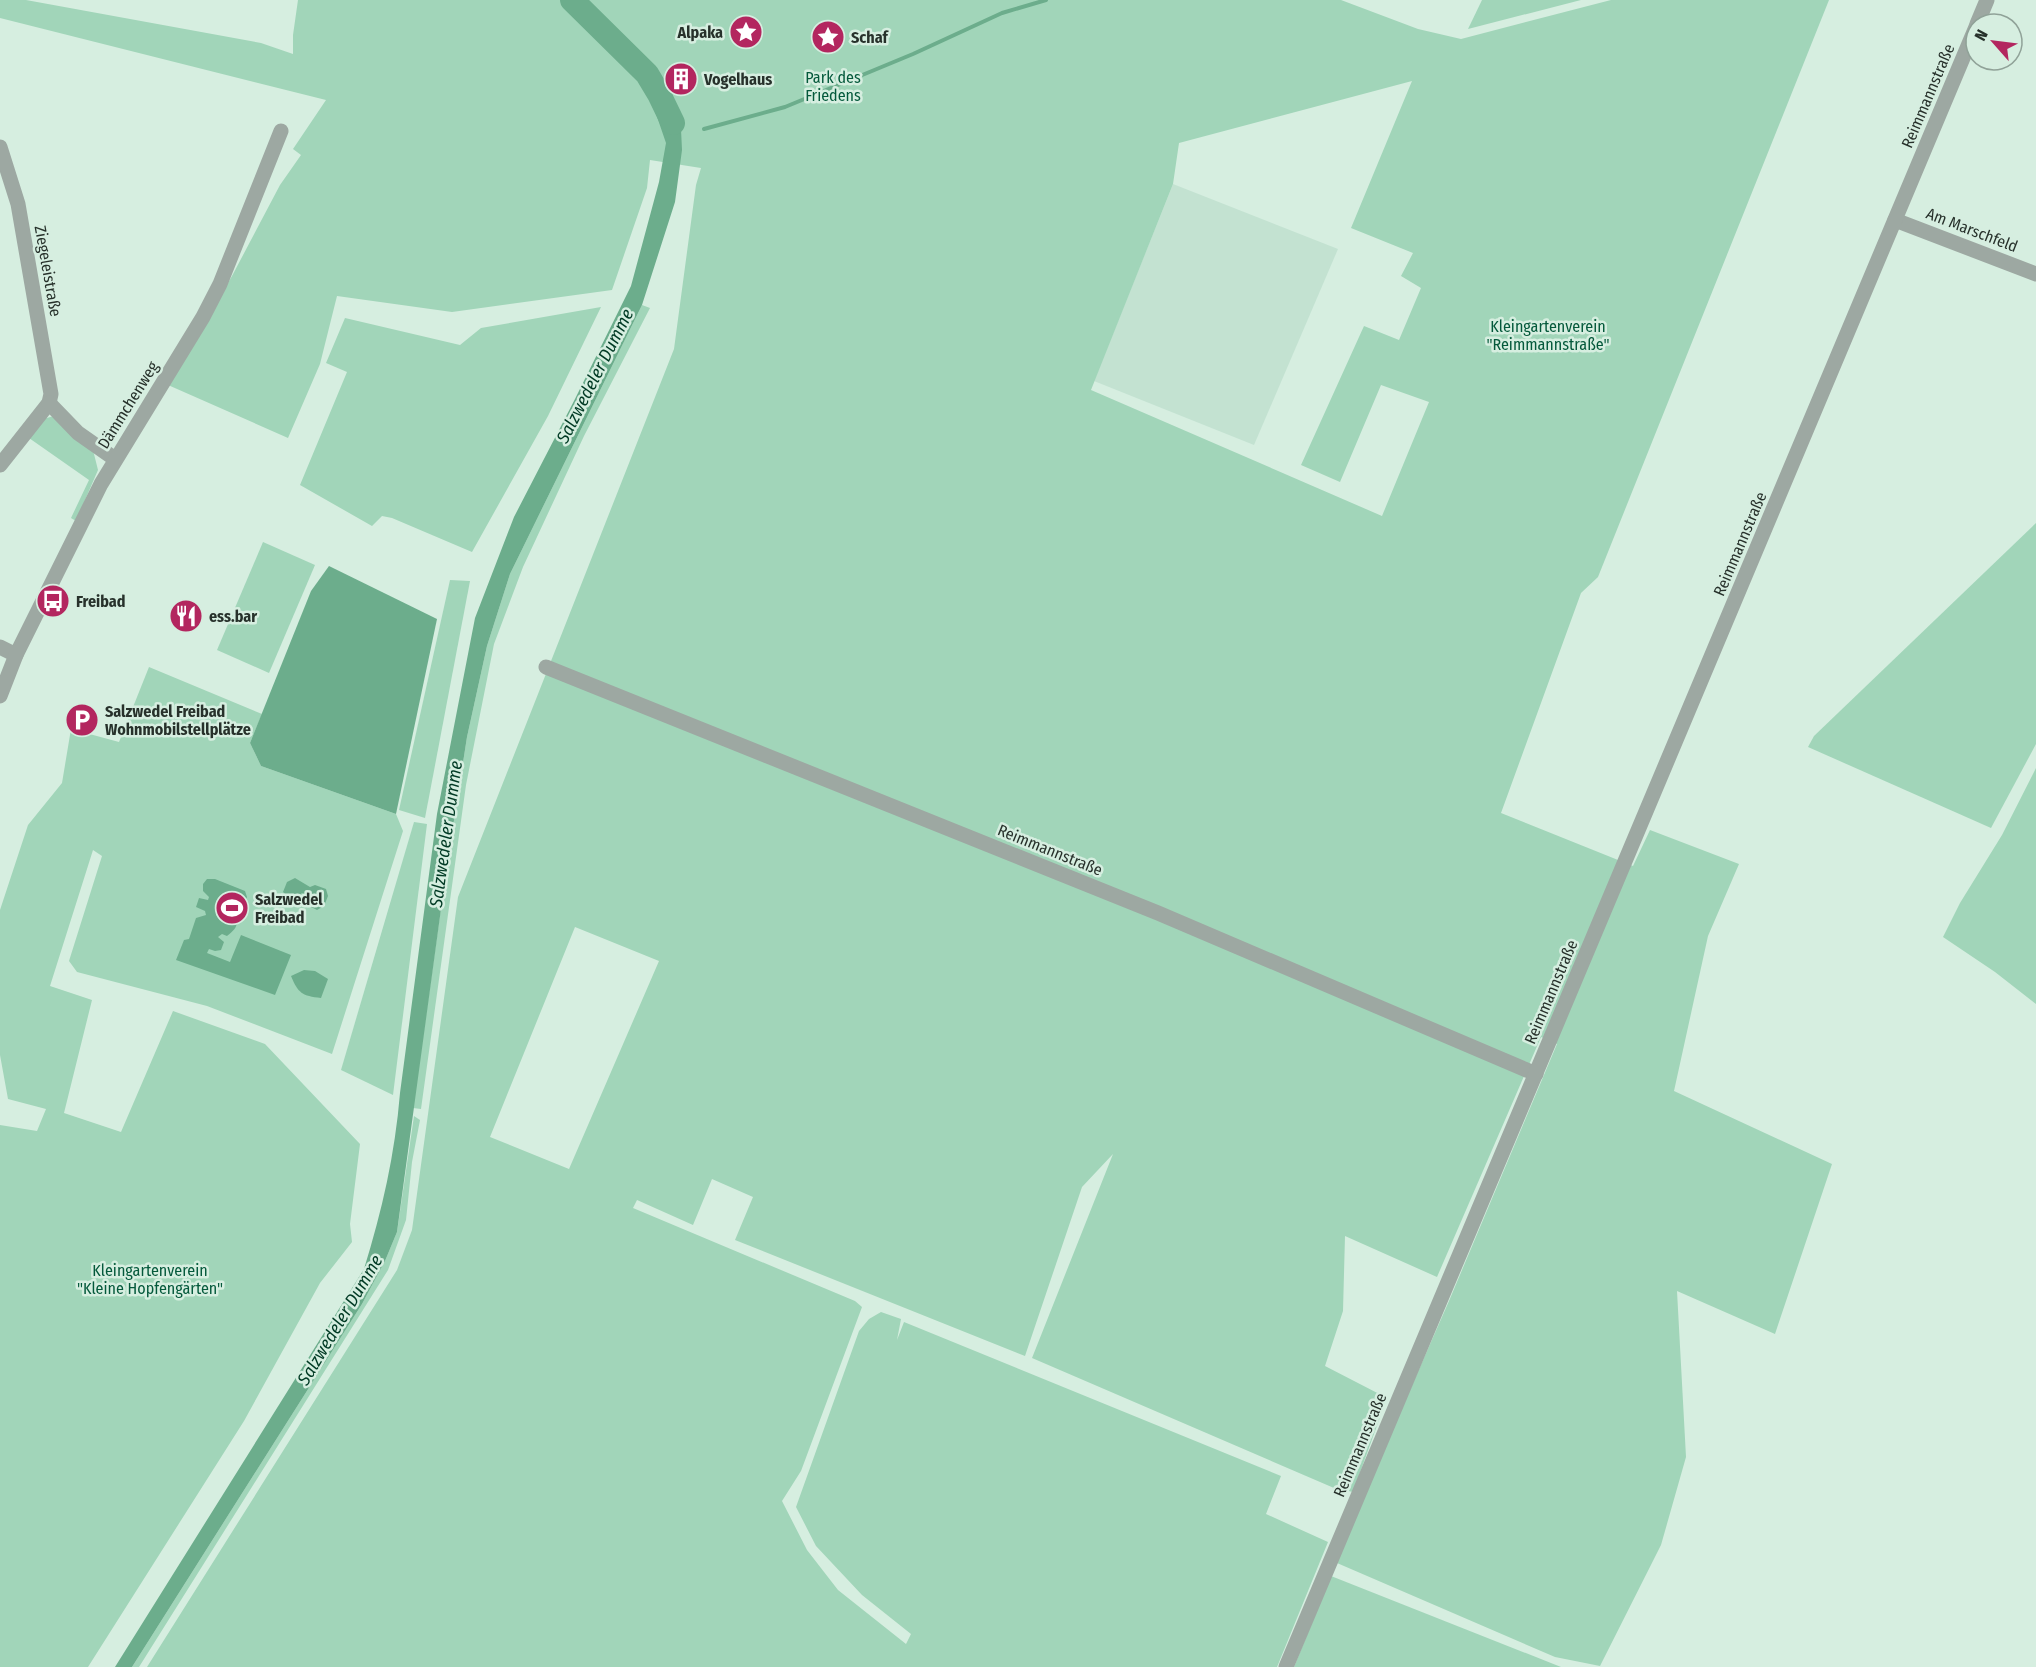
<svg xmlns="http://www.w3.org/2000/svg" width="2036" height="1667" viewBox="0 0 2036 1667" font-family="'Fira Sans Condensed',sans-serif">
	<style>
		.built { fill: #c3e2d1 }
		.green { fill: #a1d5b9; fill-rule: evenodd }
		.water { fill: #6cad8c }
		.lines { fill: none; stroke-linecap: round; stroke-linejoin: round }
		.stream { stroke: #6cad8c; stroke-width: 4 }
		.river { stroke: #6cad8c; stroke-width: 24 }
		.minor { stroke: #9da8a2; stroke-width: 15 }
		.labels { text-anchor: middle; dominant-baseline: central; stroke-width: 5; stroke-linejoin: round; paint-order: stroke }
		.poi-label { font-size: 16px; font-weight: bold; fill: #27312b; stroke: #d6eee0; text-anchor: start }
		.park-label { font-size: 16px; fill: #04593b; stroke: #d6eee0 }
		.street-label { font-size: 16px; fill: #27312b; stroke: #d6eee0 }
		.water-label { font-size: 18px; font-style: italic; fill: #013a24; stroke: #d6eee0 }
	</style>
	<rect width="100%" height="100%" fill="#d6eee0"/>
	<polygon class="built" points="1173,184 1338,249 1254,445 1094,381"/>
	<g class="green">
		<path d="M 0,0 L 26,0 L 261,43 L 293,54 L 293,35 L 298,0 L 1341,0 L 1418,29 L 1461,39 L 1611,0 L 1829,0 L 1598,577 L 1581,593 L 1501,813 L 1633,866 L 1650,830 L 1739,864 L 1708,936 L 1674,1091 L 1832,1164 L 1775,1334 L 1677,1291 L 1686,1457 L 1661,1545 L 1600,1666 L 1555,1657 L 1337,1563 L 1355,1515 L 1449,1301 L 1557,1044 L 1541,1037 L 1437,1277 L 1345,1236 L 1343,1311 L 1325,1366 L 1387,1398 L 1353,1492 L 1334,1488 L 1032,1358 L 1113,1154 L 1082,1187 L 1025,1356 L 735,1240 L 753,1197 L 712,1179 L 693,1225 L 637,1200 L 633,1208 L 855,1301 L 862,1307 L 801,1471 L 782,1501 L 807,1550 L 838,1590 L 906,1644 L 911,1634 L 862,1595 L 816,1546 L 796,1507 L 859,1331 L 869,1319 L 881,1312 L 901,1319 L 897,1340 L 904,1322 L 1281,1476 L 1266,1514 L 1328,1542 L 1277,1667 L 147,1667 L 397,1270 L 412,1230 L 458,897 L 674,349 L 696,185 L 701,168 L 650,160 L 647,188 L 612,290 L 452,312 L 337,296 L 320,364 L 288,438 L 168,385 L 232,276 L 280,185 L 301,155 L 293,149 L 326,100 L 0,18 ZM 1412,81 L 1351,228 L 1413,253 L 1401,276 L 1421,288 L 1399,340 L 1364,326 L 1301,465 L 1340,482 L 1381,385 L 1429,402 L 1382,516 L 1091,390 L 1173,184 L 1179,143 ZM 575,927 L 659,961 L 569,1169 L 490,1137 Z"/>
		<polygon points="1482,0 1581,0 1468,29"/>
		<polygon points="642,305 650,308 584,436 523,567 494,644 466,785 421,1109 413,1108 447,865 467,737 487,646 510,574"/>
		<polygon points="601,307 548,416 472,552 392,518 382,516 372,526 300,485 347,372 326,363 345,318 460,345 481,328"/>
		<polygon points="54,416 93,450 98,470 76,521 71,518 89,480 29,438 43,419"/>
		<polygon points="2036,523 2036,744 1991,828 1808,747 1814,736"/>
		<polygon points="263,542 315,565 269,673 217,650"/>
		<polygon points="450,580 470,581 425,818 399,810"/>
		<polygon points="149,667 262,714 250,743 261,766 396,814 403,831 332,1054 207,1006 77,972 69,961 102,856 93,850 50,986 92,1000 64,1113 121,1132 173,1011 265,1044 360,1144 350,1224 352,1242 320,1283 244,1421 88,1667 0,1667 0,1125 37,1131 46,1109 8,1099 0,1055 0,910 28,825 62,783 71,729 119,742"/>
		<polygon points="2036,768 2036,1004 1995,972 1943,937 1960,903 2002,835"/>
		<polygon points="414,822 427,824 393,1095 341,1070"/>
		<polygon points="414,1116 420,1120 412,1162 406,1220 388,1270 139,1667 132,1667 362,1304 385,1261 397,1232"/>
		<polygon points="1331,1576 1561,1667 1294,1667"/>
	</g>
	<g class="water">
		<path d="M 661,89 L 681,129 L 682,150 L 675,202 L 642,305 L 510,574 L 487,646 L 467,737 L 447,865 L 397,1232 L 385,1261 L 362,1304 L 132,1667 L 115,1667 L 364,1269 C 382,1211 395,1154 400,1093 L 437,814 L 475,618 L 514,517 L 575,399 L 631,286 L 659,182 L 666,143 L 653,105 Z"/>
		<polygon points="329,566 437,619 396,814 261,766 250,743 311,591"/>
		<polygon points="295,878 310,887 315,885 326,889 328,896 324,906 317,910 309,906 306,895 302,893 293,901 283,892 287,882"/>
		<path d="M 207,879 L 215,879 L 245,891 L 247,897 L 243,907 L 230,908 L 230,912 L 236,916 C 239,925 235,930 227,936 L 222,934 L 218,937 L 224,942 L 221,950 L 215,951 L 209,949 L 207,953 L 230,962 L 241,935 L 291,955 L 275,995 L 176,960 L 184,940 L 189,939 L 196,918 L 206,915 L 205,911 L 196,907 L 199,898 L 208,900 L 209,897 L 203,891 L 203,884 Z"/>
		<path d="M 304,970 L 315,971 L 328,979 L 321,998 C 302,996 298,993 291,976 Z"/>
	</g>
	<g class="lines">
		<polyline class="stream" points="704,129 785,107 913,54 1002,13 1046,0"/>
		<polyline class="river" points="572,0 647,74 659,94 673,123"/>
		<g class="minor">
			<polyline points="1977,24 1987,0"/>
			<polyline points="0,147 18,204 51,394 49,403 0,465"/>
			<polyline points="1895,220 2036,274"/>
			<polyline points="49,403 78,433 115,459"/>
			<polyline points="0,647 16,655"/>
			<polyline points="546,667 1158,913 1536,1074"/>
			<polyline points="0,696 16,655 101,484 203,317 220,284 281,131"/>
			<polyline points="1286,1667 1976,27"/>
		</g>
	</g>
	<defs>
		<symbol id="sight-disc" viewBox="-11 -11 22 22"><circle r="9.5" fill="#b3265f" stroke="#d6eee0"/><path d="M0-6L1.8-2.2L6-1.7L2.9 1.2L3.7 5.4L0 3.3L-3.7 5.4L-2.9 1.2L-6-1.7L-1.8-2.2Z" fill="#fff"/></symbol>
		<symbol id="building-disc" viewBox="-11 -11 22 22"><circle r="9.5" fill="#b3265f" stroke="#d6eee0"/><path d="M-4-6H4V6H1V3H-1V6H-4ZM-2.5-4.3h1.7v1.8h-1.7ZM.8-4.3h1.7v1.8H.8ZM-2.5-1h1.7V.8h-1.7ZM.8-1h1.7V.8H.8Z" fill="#fff"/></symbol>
		<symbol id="bus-disc" viewBox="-11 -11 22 22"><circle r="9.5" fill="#b3265f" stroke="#d6eee0"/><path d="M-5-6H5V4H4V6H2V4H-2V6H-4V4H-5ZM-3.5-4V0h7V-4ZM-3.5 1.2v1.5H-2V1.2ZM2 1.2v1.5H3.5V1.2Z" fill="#fff"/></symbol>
		<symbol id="restaurant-disc" viewBox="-11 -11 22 22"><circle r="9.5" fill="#b3265f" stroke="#d6eee0"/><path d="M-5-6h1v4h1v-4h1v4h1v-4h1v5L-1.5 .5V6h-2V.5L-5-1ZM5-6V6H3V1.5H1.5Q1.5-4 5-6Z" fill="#fff"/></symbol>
		<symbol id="parking-disc" viewBox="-11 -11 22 22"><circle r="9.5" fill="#b3265f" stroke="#d6eee0"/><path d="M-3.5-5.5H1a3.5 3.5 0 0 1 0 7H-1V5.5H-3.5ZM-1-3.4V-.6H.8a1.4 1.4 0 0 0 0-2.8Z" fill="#fff"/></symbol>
		<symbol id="stadium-disc" viewBox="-11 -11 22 22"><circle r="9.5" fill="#b3265f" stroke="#d6eee0"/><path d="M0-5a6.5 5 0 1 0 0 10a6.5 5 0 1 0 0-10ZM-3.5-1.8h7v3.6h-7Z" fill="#fff"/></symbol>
	</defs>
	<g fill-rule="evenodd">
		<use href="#sight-disc" x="727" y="13" width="38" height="38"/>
		<use href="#sight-disc" x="809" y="18" width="38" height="38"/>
		<use href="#building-disc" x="662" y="60" width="38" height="38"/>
		<use href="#bus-disc" x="34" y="582" width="38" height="38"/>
		<use href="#restaurant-disc" x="167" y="597" width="38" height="38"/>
		<use href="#parking-disc" x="63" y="701" width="38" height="38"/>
		<use href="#stadium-disc" x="213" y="889" width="38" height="38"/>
	</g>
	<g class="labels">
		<g class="poi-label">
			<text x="723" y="32" text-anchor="end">Alpaka</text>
			<text x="851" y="37">Schaf</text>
			<text x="704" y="79">Vogelhaus</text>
			<text x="76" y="601">Freibad</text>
			<text x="209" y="616">ess.bar</text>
			<text x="105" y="711">Salzwedel Freibad<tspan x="105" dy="18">Wohnmobilstellplätze</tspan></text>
			<text x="255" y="899">Salzwedel<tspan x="255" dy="18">Freibad</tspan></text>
		</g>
		<g class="park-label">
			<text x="833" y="77">Park des<tspan x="833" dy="18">Friedens</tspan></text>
			<text x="1548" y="326">Kleingartenverein<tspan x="1548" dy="18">"Reimmannstraße"</tspan></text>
			<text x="150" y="1270">Kleingartenverein<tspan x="150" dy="18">"Kleine Hopfengärten"</tspan></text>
		</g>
		<g class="street-label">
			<text transform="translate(1928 96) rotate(-67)">Reimmannstraße</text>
			<text transform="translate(1972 230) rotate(21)">Am Marschfeld</text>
			<text transform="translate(48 271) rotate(80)">Ziegeleistraße</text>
			<text transform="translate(128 405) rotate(-58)">Dämmchenweg</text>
			<text transform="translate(1740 544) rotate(-67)">Reimmannstraße</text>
			<text transform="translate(1050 850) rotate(22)">Reimmannstraße</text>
			<text transform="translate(1551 992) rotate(-67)">Reimmannstraße</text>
			<text transform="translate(1360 1445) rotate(-67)">Reimmannstraße</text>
		</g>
		<g class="water-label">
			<text transform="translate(595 376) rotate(-63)">Salzwedeler Dumme</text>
			<text transform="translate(446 834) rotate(-82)">Salzwedeler Dumme</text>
			<text transform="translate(340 1320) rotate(-59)">Salzwedeler Dumme</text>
		</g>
	</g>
	<g transform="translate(1994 42) rotate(298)"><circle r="28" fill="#d6eee0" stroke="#90a298" stroke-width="1.5"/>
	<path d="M0-4.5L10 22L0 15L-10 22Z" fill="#b3265f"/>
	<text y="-9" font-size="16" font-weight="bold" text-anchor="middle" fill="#27312b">N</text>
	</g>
</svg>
